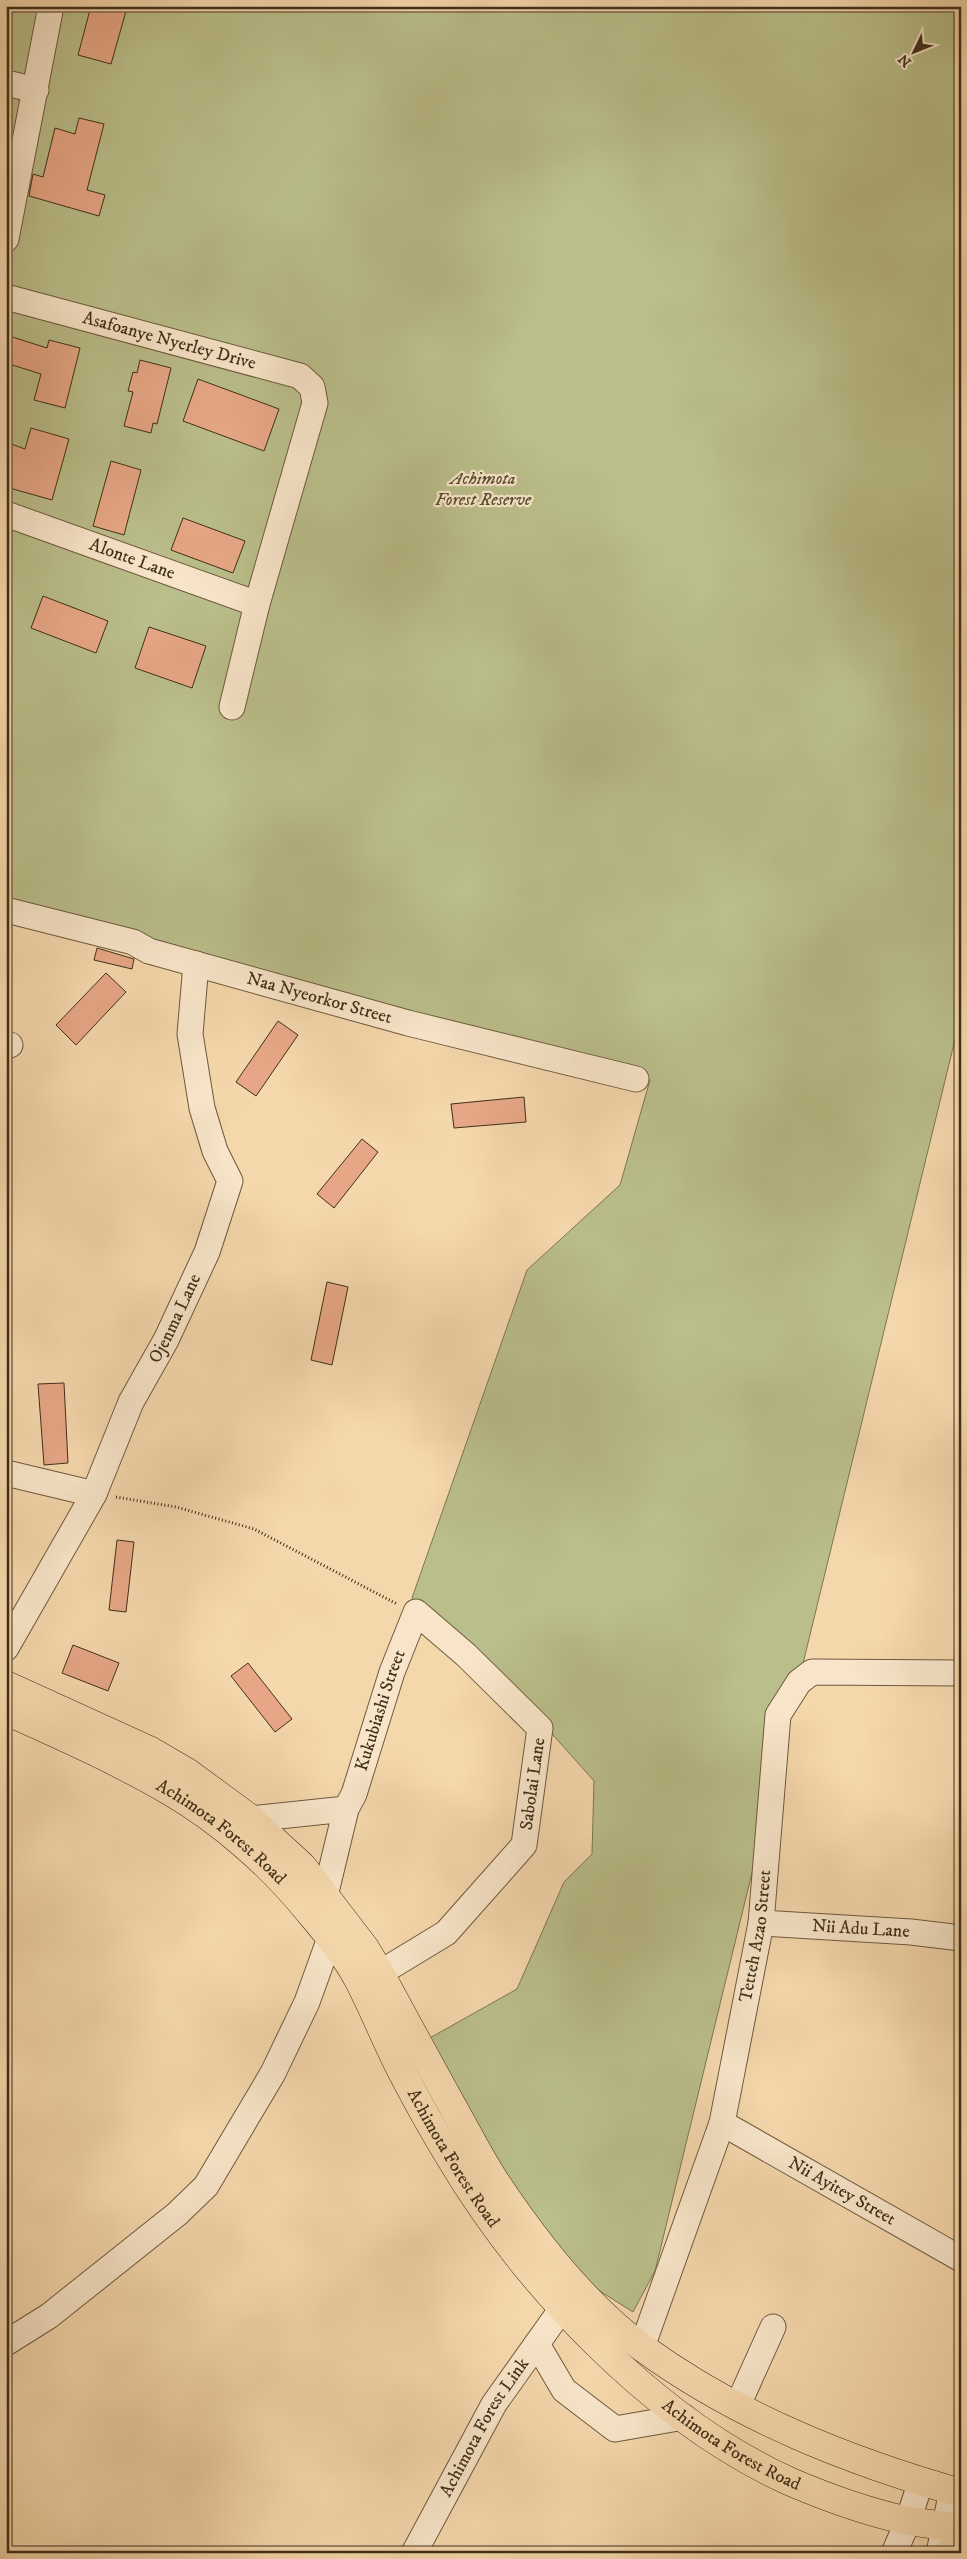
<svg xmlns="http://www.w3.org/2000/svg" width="967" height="2559" viewBox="0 0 967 2559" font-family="'IM FELL DW Pica',serif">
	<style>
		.green { fill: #babe8a; stroke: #7d7652 }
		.building { fill: #e7a786; stroke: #402f19 }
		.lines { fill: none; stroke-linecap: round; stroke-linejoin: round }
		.minor-casing { stroke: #6d593e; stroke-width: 27 }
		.major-casing { stroke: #402f19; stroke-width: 29 }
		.path { stroke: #402f19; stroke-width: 3; stroke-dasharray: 1 2.5; stroke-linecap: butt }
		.minor { stroke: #f8e5c9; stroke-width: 25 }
		.major { stroke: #f5d7ac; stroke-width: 28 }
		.labels { text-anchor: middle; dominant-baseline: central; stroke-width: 4.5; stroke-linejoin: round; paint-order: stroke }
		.street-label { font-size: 18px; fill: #402f19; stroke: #f8e5c9 }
		.park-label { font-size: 18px; font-style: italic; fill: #584c30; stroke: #f8e5c9 }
	</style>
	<rect width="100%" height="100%" fill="#f5d7ac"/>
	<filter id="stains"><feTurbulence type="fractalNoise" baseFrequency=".004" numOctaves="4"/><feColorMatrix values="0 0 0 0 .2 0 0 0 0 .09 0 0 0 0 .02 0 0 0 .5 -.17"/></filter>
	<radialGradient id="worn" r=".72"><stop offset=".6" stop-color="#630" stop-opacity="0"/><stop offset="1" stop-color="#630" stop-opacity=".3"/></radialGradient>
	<polygon class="green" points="6,6 961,6 961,1015 655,2271 633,2312 587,2283 528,2215 428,2039 517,1989 564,1882 592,1854 594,1781 521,1699 412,1598 527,1270 620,1185 650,1080 6,910"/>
	<g class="building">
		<polygon points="91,6 108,6 126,11 111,64 78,55"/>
		<polygon points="79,118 104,124 87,190 105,195 99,216 29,196 33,174 43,177 55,128 75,134"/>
		<polygon points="6,335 47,348 49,340 80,348 65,408 34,400 41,374 6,363"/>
		<polygon points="140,360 171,368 157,424 153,423 151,433 124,426 133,392 128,391 133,372 137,373"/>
		<polygon points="198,379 279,409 264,451 183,421"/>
		<polygon points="31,428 69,439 52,500 6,487 6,442 25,449"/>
		<polygon points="111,461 141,470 124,535 93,526"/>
		<polygon points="183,518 245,541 233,573 171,550"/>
		<polygon points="43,596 108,621 96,653 31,628"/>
		<polygon points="149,627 206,646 192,688 135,668"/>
		<polygon points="97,948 134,959 132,969 94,960"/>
		<polygon points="106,973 126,992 76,1045 56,1025"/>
		<polygon points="278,1021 298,1035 256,1096 236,1082"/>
		<polygon points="524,1097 526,1122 454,1128 451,1104"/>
		<polygon points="362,1139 378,1152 334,1208 317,1194"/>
		<polygon points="327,1282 348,1287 332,1365 311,1360"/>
		<polygon points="64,1383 68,1463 44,1465 38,1384"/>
		<polygon points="117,1540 134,1542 126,1612 109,1610"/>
		<polygon points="73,1645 119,1663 108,1691 62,1673"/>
		<polygon points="248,1663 292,1719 275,1732 231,1676"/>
	</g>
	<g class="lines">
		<defs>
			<g id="minor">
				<polyline points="6,83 36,90"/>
				<polyline points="6,239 51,6"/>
				<path id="s1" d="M 6,297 L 300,376 L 312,387 L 315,403 L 257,604 L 232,707"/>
				<path id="s2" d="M 6,514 L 257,604"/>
				<path id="s3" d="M 6,910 L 133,942 L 149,951 L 408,1023 L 636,1079"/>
				<polyline points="6,1044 10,1045"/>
				<polyline points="6,1473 94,1494"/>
				<path id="s4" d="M 6,1648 L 94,1494 L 131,1402 L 166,1340 L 207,1252 L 230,1181 L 215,1151 L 202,1108 L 190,1034 L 196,964"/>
				<polyline points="251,1819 346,1809"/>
				<path id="s5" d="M 325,1896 L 346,1809 L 354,1794 L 392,1672 L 416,1612 L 466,1655 L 540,1728 L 524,1845 L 446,1933 L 380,1973"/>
				<path id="s6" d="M 761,1923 L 911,1932 L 961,1938"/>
				<path id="s7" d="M 722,2123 L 961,2259"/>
				<polyline points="6,2343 49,2316 177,2214 206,2186 273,2073 307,2002 330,1938"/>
				<polyline points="537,2344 564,2390 615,2429 684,2417"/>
				<path id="s8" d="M 642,2347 L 722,2123 L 761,1923 L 778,1715 L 799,1682 L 812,1672 L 961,1673"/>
				<polyline points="737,2407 773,2327"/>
				<path id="s9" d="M 414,2553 L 494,2404 L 563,2307"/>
				<polyline points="894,2553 908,2521 921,2481"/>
				<polyline points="939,2553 952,2491"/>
			</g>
			<g id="major">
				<path d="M 6,1685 L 151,1751 L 187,1772 L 251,1819 L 303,1867 L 365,1948 L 380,1973 C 406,2022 433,2071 460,2120 C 472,2141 483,2163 497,2184 C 535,2241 587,2307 643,2348 C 738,2417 848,2461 961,2493"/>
				<path id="s10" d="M 6,1711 C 62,1736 118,1761 171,1792 C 222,1822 272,1866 309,1912 C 327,1933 346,1956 359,1981 C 374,2010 386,2041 401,2070 C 416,2099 432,2128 449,2156 C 525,2284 653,2420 791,2482 C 826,2497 871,2513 909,2521 C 926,2524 944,2525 961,2529"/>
				<polyline points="949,2553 961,2542"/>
			</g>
		</defs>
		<use href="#minor" class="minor-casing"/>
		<use href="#major" class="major-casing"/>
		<polyline class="path" points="116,1497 176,1507 254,1529 397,1604"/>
		<use href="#minor" class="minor"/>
		<use href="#major" class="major"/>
	</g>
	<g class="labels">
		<g class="street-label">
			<text stroke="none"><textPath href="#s1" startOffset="169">Asafoanye Nyerley Drive</textPath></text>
			<text stroke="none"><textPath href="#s2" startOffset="134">Alonte Lane</textPath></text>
			<text stroke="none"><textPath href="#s3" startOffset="326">Naa Nyeorkor Street</textPath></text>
			<text stroke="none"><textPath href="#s4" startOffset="371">Ojenma Lane</textPath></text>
			<text stroke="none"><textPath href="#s5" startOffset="194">Kukubiashi Street</textPath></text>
			<text transform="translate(533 1784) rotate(-82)">Sabolai Lane</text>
			<text stroke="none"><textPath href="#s10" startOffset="248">Achimota Forest Road</textPath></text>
			<text stroke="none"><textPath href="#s6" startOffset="100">Nii Adu Lane</textPath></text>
			<text stroke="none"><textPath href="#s8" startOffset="428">Tetteh Azao Street</textPath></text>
			<text stroke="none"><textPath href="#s10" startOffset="654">Achimota Forest Road</textPath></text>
			<text stroke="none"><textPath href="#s7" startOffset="138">Nii Ayitey Street</textPath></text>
			<text stroke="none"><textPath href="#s9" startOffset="144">Achimota Forest Link</textPath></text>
			<text stroke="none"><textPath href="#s10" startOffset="1059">Achimota Forest Road</textPath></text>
		</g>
		<g class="park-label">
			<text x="483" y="479">Achimota<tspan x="483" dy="21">Forest Reserve</tspan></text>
		</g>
	</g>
	<rect width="967" height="2559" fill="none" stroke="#f5d7ac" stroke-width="25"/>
	<rect x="8" y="8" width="952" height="2544" fill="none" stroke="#402f19" stroke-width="2.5"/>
	<rect x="12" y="12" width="942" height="2534" fill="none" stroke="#402f19"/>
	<g transform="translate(914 52) rotate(227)" stroke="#f8e5c9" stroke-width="4" paint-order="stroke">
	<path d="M0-4L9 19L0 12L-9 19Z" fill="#402f19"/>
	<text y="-8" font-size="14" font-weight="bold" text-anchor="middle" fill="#402f19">N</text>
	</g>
	<rect width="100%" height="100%" filter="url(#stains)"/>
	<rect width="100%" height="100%" fill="url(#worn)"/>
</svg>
